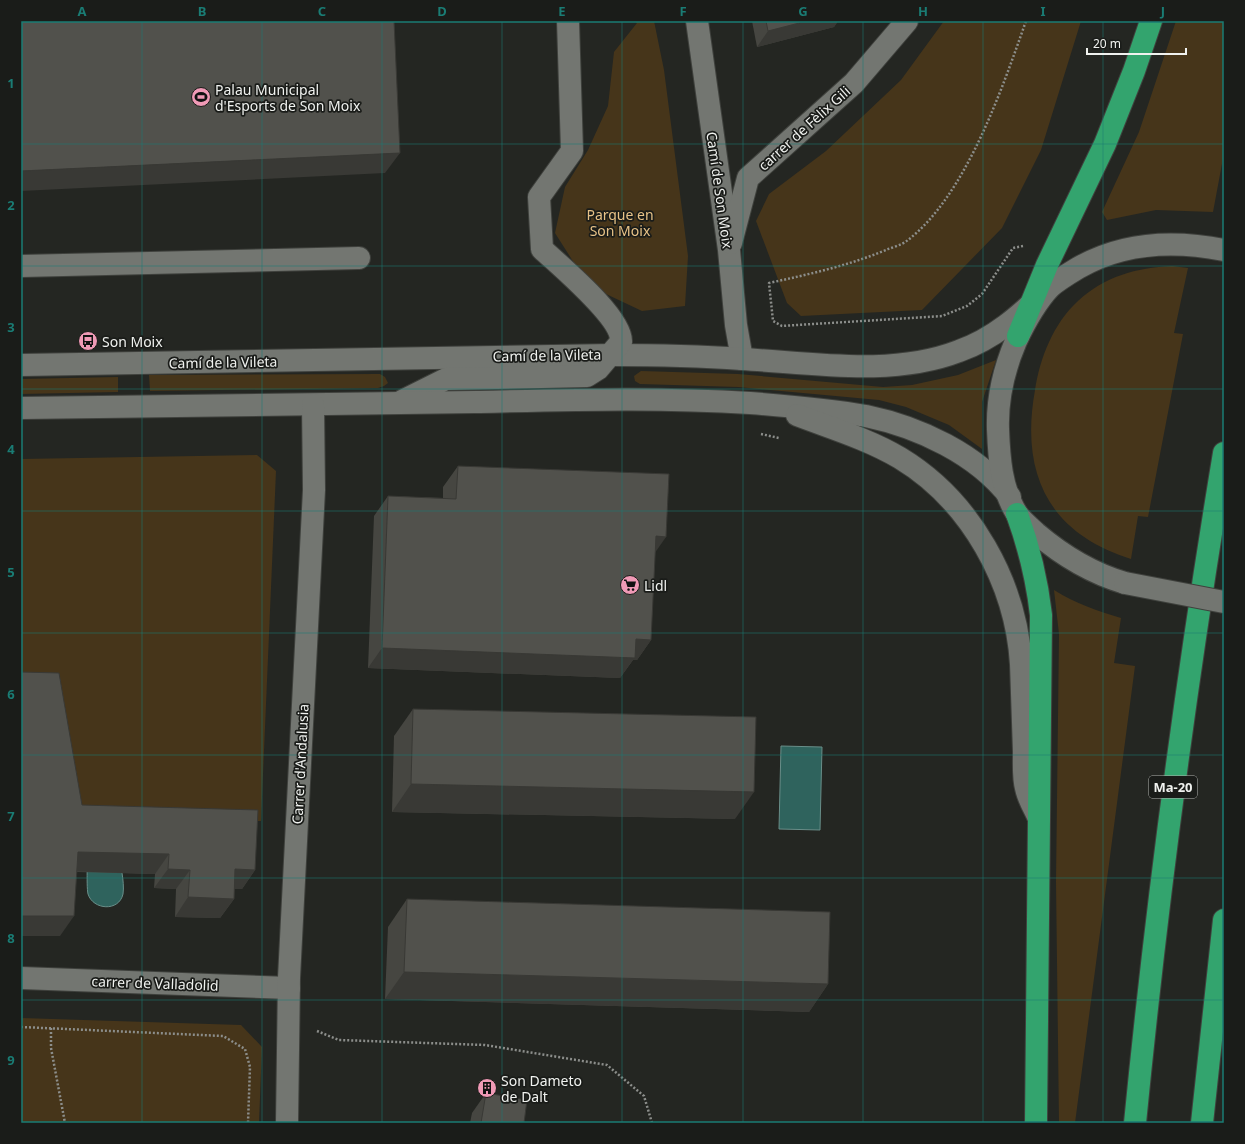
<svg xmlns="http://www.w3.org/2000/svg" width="1245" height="1144" viewBox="0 0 1245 1144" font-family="'Noto Sans',sans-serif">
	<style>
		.green { fill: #46351a }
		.water { fill: #2f635d; stroke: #698e89 }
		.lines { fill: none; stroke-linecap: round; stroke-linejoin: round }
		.minor-casing { stroke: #3f413d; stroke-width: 24 }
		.highway-casing { stroke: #3f413d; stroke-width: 24 }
		.path { stroke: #8c8e8b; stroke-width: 2.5; stroke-dasharray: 2 2; stroke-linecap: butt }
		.minor { stroke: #737671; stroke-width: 22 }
		.highway { stroke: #33a46e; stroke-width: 22 }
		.minor-bridge-casing { stroke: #3f413d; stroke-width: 24; stroke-linecap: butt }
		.minor-bridge { stroke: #737671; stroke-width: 22 }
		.wall { fill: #464641 }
		.shaded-wall { fill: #393935 }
		.building { fill: #51514c; stroke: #393935 }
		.grid { fill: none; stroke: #1a7c74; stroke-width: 1; stroke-opacity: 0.55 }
		.labels { text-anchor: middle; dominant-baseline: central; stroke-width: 3.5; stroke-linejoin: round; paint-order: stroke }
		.shield { fill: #1a1c19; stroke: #b0b2af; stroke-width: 1 }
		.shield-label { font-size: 13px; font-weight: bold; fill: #f0f2ef }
		.poi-label { font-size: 14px; fill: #f0f2ef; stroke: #1a1c19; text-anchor: start }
		.street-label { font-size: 14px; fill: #f0f2ef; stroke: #1a1c19 }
		.park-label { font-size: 14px; fill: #e7c287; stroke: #1a1c19 }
		.neatline { fill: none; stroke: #1a7c74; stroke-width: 1.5 }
		.grid-label { font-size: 13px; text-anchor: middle; font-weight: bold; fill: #1a7c74 }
	</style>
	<rect width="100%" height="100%" fill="#242622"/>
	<g class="green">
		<polygon points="634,21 654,21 664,70 688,256 685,306 642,311 606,294 576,266 555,233 565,187 588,150 608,106 614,52 637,23"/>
		<polygon points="944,21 1081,21 1041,150 1002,228 922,310 801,316 787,303 756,221 769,194 826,151 901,80"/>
		<polygon points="1176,21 1224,21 1224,153 1213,212 1156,210 1107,220 1102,212 1139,132"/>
		<path d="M 1172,266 L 1188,268 L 1174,333 L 1183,334 L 1148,517 L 1138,516 L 1131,559 C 1048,533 1020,473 1035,390 C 1040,358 1053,324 1078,301 C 1105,276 1136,268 1172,266 Z"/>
		<polygon points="996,360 982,402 982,449 949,425 906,407 879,400 738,387 640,384 635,381 634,376 641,371 738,374 883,387 912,385 958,375"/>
		<polygon points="380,374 385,377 388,383 384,386 378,388 150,391 149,375"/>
		<polygon points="118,377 118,392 21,394 21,379"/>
		<polygon points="257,455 276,471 261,821 67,818 21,692 21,459"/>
		<path d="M 1054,590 C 1075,603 1097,611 1121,618 L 1114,663 L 1135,666 L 1075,1123 L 1059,1123 L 1056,882 L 1059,634 Z"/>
		<polygon points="21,1018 241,1025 262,1047 259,1123 21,1123"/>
	</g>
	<g class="water">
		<polygon points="781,746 822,747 820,830 779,829"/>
		<path d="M 88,839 L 122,873 C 123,879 124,888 123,894 C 119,912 93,910 88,894 C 86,885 88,850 88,839 Z"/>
	</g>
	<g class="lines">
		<defs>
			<g id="minor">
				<polyline points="697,21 729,250 736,325 742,359"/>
				<polyline points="731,243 748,178 854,83 907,21"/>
				<polyline points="21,266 359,258"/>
				<path d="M 21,365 L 612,355 C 655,355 699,356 742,359 C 813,363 892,377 959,351 C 996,338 1022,313 1050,287"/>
				<path d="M 402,401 L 446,379 L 587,376 L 598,369 L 621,342 C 623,318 560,266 542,249 L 539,197 L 572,151 L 568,21"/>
				<path d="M 21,408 C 172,407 323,405 475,402 C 566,400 658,397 750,403 C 789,406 828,409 866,416 C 919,427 977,454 1010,497"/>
				<path d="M 797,415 C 831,428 868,439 900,458 C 971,501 1016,583 1021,664 C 1022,694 1023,723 1024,752 C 1024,763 1023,778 1026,788 C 1028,799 1035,809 1039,819"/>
				<path d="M 1125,583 C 1091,573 1063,556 1036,533 C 1030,527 1022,521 1017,514 C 1001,489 999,457 998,429 C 997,398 1004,369 1016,341 C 1025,322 1036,302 1050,287 C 1058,280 1068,274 1078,268 C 1123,242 1174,240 1224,250"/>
				<polyline points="21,978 289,988"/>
				<polyline points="287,1123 289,978 314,490 313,405"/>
			</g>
			<g id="highway">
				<polyline points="1018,336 1047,265 1105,144 1134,71 1151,21"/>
				<path d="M 1017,514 C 1029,547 1037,580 1041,615 L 1036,1123"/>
				<path d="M 1135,1123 C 1157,899 1187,676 1224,453"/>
				<polyline points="1202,1123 1224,920"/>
			</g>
		</defs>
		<use href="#minor" class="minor-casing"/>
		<use href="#highway" class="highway-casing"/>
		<g class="path">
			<path d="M 1023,246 L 1013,248 L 982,294 L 967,306 L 942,316 L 782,326 L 773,321 L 769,283 C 810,274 847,266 886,250 C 893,247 902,245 908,240 C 966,195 1002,89 1026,21"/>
			<polyline points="761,434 779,438"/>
			<polyline points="21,1027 223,1036 245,1049 250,1067 248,1123"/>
			<polyline points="51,1028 51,1048 65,1123"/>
			<polyline points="317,1031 339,1040 485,1045 607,1065 644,1096 652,1123"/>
		</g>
		<use href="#minor" class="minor"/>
		<use href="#highway" class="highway"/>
		<defs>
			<polyline id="minor-bridge" points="1125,583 1224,602"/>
		</defs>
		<use href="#minor-bridge" class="minor-bridge-casing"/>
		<use href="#minor-bridge" class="minor-bridge"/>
	</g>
	<g class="wall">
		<polygon points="752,21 838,21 834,27 757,47"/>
		<polygon points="458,466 655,552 651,640 637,660 633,660 620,678 368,668 374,516 388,496 443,498 443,487"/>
		<polygon points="413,709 735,819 392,812 394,736"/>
		<polygon points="82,805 255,870 242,889 234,889 234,899 220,918 175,917 176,889 154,888 155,874 77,872 60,936"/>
		<polygon points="407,899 828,984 809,1012 385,999 388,927"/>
		<polygon points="486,1093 524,1123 470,1123 472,1113"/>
	</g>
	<g class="shaded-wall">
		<polygon points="807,21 838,21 834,27 757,47 768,31"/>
		<polygon points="400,153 385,173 21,191 21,171"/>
		<polygon points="656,536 666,537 652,557"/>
		<polygon points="636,639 651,640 637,660 633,660 620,678 368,668 382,648"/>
		<polygon points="411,784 754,792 735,819 392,812"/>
		<polygon points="78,852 169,854 155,874 64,871"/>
		<polygon points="168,869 190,870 176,889 154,888"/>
		<polygon points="235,869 255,870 242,889 221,889"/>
		<polygon points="188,897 234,899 220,918 175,917"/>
		<polygon points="21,916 74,916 60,936 21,936"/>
		<polygon points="404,972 828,984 809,1012 385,999"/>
	</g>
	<g class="building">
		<polygon points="21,21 394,21 400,153 21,171"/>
		<polygon points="766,21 807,21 768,31"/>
		<polygon points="458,466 669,474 666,537 656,536 651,640 636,639 635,658 382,648 388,496 456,499"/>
		<polygon points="21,672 59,673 82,805 258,810 255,870 235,869 234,899 188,897 190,870 168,869 169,854 78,852 74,916 21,916"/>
		<polygon points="413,709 756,717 754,792 411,784"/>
		<polygon points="407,899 830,912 828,984 404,972"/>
		<polygon points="486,1093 527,1100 524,1123 481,1123"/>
	</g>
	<path class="grid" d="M 142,21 L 142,1123M 262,21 L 262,1123M 382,21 L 382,1123M 502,21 L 502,1123M 622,21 L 622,1123M 743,21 L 743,1123M 863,21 L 863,1123M 983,21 L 983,1123M 1103,21 L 1103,1123M 21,144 L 1224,144M 21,266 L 1224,266M 21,389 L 1224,389M 21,511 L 1224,511M 21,633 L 1224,633M 21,755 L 1224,755M 21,878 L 1224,878M 21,1000 L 1224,1000"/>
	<defs>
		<symbol id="stadium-disc" viewBox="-11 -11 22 22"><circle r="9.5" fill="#f09ab6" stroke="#1a1c19"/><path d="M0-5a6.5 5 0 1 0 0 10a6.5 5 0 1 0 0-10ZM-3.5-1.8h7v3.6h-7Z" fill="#111"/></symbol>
		<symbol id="bus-disc" viewBox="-11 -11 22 22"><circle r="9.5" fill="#f09ab6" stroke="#1a1c19"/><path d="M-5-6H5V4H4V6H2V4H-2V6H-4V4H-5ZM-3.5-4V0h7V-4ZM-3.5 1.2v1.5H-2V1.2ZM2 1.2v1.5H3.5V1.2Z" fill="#111"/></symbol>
		<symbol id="supermarket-disc" viewBox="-11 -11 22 22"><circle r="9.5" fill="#f09ab6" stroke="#1a1c19"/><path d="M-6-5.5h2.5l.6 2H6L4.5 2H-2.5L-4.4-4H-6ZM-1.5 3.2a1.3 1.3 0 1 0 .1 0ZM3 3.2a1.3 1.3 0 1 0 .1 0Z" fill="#111"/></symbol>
		<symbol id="building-disc" viewBox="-11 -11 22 22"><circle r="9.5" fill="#f09ab6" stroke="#1a1c19"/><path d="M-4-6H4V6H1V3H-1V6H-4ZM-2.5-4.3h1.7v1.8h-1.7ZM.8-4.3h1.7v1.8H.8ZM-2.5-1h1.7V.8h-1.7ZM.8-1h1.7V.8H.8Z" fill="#111"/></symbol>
	</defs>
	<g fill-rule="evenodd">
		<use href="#stadium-disc" x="190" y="86" width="22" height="22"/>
		<use href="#bus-disc" x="77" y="330" width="22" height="22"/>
		<use href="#supermarket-disc" x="619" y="574" width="22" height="22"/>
		<use href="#building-disc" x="476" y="1077" width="22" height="22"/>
	</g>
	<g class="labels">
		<rect class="shield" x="1149" y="776" width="48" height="22" rx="3"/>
		<g class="shield-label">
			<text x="1173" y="787">Ma-20</text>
		</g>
		<g class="poi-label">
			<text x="215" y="89">Palau Municipal<tspan x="215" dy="16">d'Esports de Son Moix</tspan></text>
			<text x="102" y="341">Son Moix</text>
			<text x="644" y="585">Lidl</text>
			<text x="501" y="1080">Son Dameto<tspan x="501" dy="16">de Dalt</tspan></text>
		</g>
		<g class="street-label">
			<text transform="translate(804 128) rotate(-42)">carrer de Fèlix Gili</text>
			<text transform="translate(720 190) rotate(82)">Camí de Son Moix</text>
			<text transform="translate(547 355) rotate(-1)">Camí de la Vileta</text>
			<text transform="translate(223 362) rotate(-1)">Camí de la Vileta</text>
			<text transform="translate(300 764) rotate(-87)">Carrer d'Andalusia</text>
			<text transform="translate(155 983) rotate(2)">carrer de Valladolid</text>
		</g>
		<g class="park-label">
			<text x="620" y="214">Parque en<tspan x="620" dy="16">Son Moix</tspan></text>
		</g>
	</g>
	<rect width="1245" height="1144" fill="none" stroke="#1a1c19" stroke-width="44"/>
	<path d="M1087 48v6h99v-6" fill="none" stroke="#f0f2ef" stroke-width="2"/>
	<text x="1093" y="48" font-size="12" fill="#f0f2ef" stroke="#1a1c19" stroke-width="3" paint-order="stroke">20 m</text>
	<rect x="22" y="22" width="1201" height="1100" class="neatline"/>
	<g class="grid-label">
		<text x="82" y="16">A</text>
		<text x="202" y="16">B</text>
		<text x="322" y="16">C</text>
		<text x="442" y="16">D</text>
		<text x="562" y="16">E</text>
		<text x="683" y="16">F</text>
		<text x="803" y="16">G</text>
		<text x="923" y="16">H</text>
		<text x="1043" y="16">I</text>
		<text x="1163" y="16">J</text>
		<text x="11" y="88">1</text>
		<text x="11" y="210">2</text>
		<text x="11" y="332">3</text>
		<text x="11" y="454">4</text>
		<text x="11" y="577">5</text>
		<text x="11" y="699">6</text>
		<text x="11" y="821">7</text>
		<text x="11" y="943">8</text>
		<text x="11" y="1065">9</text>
	</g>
</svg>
